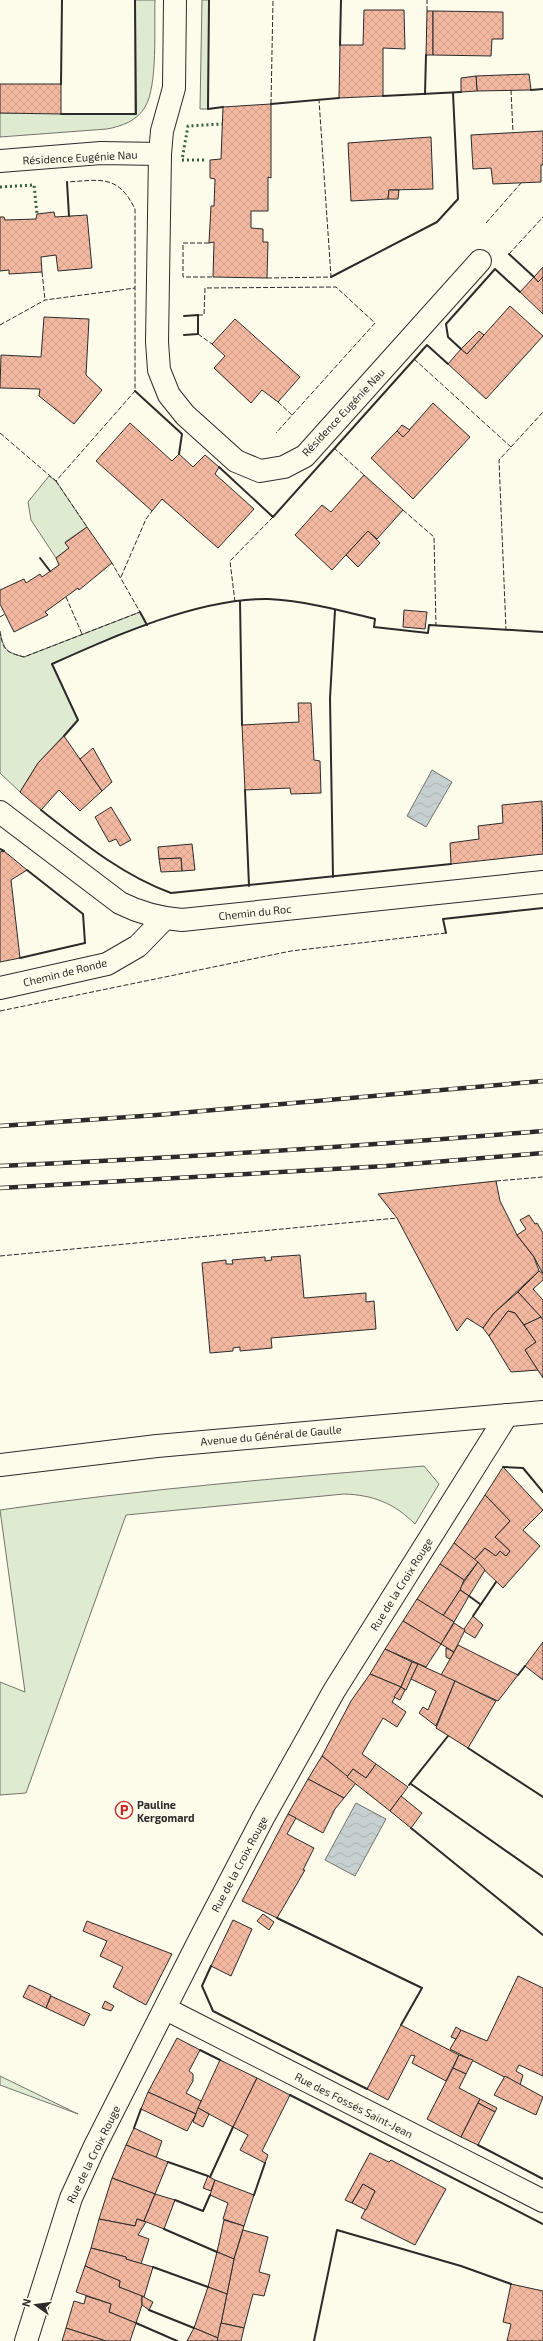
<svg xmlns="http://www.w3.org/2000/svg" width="543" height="2341" viewBox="0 0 543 2341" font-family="'Exo 2',sans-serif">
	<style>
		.green { fill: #deebd1; stroke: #74746e }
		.water { fill: url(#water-waves); stroke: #74746e }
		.building { fill: url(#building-cross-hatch); stroke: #2b2b2b }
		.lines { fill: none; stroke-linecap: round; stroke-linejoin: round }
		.minor-casing { stroke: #2b2b2b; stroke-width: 24 }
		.major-casing { stroke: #2b2b2b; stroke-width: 24 }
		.minor { stroke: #fdfbea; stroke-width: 22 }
		.major { stroke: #fdfbea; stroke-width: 22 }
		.rail-casing { stroke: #2b2b2b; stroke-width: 4.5 }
		.rail { stroke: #fdfbea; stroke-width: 3; stroke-dasharray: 9; stroke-linecap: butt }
		.hedge { stroke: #34623c; stroke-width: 3; stroke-dasharray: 2 3; stroke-linecap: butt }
		.fence { stroke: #2b2b2b; stroke-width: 1; stroke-dasharray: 5 2; stroke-linecap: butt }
		.wall { stroke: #2b2b2b; stroke-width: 2 }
		.labels { text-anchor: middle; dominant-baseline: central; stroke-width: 3; stroke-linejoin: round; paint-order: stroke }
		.street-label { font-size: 11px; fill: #2b2b2b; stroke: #fdfbea }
		.poi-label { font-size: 11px; font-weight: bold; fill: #2b2b2b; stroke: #fdfbea; text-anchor: start }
	</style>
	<defs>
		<pattern id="water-waves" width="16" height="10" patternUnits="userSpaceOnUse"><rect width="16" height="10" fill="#c7d0d0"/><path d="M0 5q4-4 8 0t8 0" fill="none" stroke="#abb3b3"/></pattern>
		<pattern id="building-cross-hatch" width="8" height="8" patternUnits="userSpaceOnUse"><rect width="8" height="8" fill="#f2b8a0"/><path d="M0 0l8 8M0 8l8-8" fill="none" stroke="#d09e8a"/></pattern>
	</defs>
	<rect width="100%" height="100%" fill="#fdfbea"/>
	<g class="green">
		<path d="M 135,0 L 155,0 C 154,26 158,86 145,107 C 137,121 122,126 107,129 L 0,137 L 0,113 L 135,114 Z"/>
		<polygon points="202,0 209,0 208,109 200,109"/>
		<polygon points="49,476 56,481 87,527 65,542 69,548 56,558 31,520 28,502"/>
		<path d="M 140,612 L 147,625 L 117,635 L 52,664 L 78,720 L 38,763 L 20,792 L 0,773 L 0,633 C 5,651 6,652 24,657 Z"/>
		<path d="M 424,1466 L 439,1484 L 415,1524 C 394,1503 373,1495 344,1494 L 126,1515 L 26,1793 L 0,1795 L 0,1682 L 25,1692 L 0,1510 C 141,1489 282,1478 424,1466 Z"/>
		<polygon points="0,2076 78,2114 0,2085"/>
	</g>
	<g class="water">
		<polygon points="432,770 452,782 426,827 407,816"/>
		<polygon points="356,1803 386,1819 355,1876 325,1860"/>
	</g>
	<g class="building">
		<polygon points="364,10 404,10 405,49 383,48 383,96 339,98 340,45 363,45"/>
		<polygon points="427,11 433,11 433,55 426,55"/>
		<polygon points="433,11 503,12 503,39 492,39 491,56 433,55"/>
		<polygon points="529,74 531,90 477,91 476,76"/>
		<polygon points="476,76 477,91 461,92 461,78"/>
		<polygon points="0,84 61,84 61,114 0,113"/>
		<polygon points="271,104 271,178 268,177 268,211 251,211 251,228 263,229 263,242 268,242 267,278 213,277 214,242 209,243 211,206 214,206 215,179 210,178 210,160 221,159 223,107"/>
		<polygon points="543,131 543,165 541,165 541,182 493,184 491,168 473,169 471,135"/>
		<polygon points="431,137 433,189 389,190 388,199 351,201 348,143"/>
		<polygon points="389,190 399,190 398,199 388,199"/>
		<polygon points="54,212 55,217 87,215 92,268 58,271 56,255 41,257 42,272 9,274 9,270 0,271 0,217 4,217 5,220 36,219 37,214"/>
		<polygon points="543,267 543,277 538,282 534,277"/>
		<polygon points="534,277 538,282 543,277 543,314 520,292"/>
		<polygon points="510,306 543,336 486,399 448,364 461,349 467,354"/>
		<polygon points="44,317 89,319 86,375 102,390 74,424 39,396 40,389 0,388 1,355 41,357"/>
		<polygon points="235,319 300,377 278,402 262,390 251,403 214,368 225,356 212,344"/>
		<polygon points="479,331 484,335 467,354 461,349"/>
		<polygon points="433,403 470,437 413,499 371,458 397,431 403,437"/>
		<polygon points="130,423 172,461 179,454 193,467 205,455 219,467 215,474 254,509 218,548 162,499 152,511 96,461"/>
		<polygon points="402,425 410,430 403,437 397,431"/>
		<polygon points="364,475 403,510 377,539 368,531 332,570 295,535 322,505 331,512"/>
		<polygon points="87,527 112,563 79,590 78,588 45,612 48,615 14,632 0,604 0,590 24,579 26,583 40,574 42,577 59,565 56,558 69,548 65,543"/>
		<polygon points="368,531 380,543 358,567 346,555"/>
		<polygon points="404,610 427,612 425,629 403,627"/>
		<polygon points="298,703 311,703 314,760 320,761 321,793 291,794 290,788 245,790 242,725 299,722"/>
		<polygon points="64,736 102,791 80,811 59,790 41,810 20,792 38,763"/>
		<polygon points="93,748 112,782 102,791 80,759"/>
		<polygon points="542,801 543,854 451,864 450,843 479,839 478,826 503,823 502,805"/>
		<polygon points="111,807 131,840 120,846 116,839 109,842 95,817"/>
		<polygon points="192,844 195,870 182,871 181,858 159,859 158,847"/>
		<polygon points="4,851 27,870 11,880 20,958 0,962 0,852"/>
		<polygon points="181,858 182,871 161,872 159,859"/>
		<polygon points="496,1181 500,1201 517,1235 534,1257 539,1271 494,1313 483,1328 467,1318 457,1331 397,1218 378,1194"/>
		<polygon points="529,1215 535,1224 537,1223 543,1233 543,1274 534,1257 517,1235 526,1229 520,1220"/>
		<polygon points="300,1255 304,1298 366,1293 366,1302 374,1301 376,1329 271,1338 272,1348 240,1351 240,1347 233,1348 233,1351 210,1353 202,1263 226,1260 226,1264 233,1264 232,1260 265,1257 265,1261 272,1260 271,1257"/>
		<polygon points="539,1271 543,1274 543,1280 533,1289 543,1300 543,1320 518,1292"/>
		<polygon points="518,1292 541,1317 524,1325 515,1313 508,1311 489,1336 483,1328 494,1313"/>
		<polygon points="508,1311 515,1313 536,1342 525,1350 538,1370 511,1372 489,1336"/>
		<polygon points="541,1317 543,1320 543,1378 525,1350 536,1342 524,1325"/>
		<polygon points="503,1467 543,1510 523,1530 540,1546 503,1588 474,1560 485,1548 496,1556 500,1551 506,1556 510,1551 495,1537 510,1521 485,1495"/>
		<polygon points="485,1495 510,1521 495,1537 510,1551 506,1556 500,1551 496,1556 485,1548 474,1560 454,1543"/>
		<polygon points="454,1543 478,1562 464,1580 440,1564"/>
		<polygon points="478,1562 485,1570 469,1596 459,1589"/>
		<polygon points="440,1564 464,1580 460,1590 443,1616 417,1599"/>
		<polygon points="460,1590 469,1596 454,1622 443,1616"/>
		<polygon points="417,1599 454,1622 441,1644 403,1621"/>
		<polygon points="473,1616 483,1625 475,1638 465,1632 464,1629"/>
		<polygon points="403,1621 441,1644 426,1667 385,1649"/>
		<polygon points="454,1623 465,1630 454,1652 441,1644"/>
		<polygon points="543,1642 543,1680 525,1666"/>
		<polygon points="458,1645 518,1675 498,1701 441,1675"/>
		<polygon points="446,1648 454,1652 450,1659 446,1657"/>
		<polygon points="385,1649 412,1662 401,1687 370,1674"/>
		<polygon points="412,1662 418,1664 406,1690 401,1687"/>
		<polygon points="418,1664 455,1681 436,1726 419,1713 423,1707 428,1710 436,1691 411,1679"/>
		<polygon points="370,1674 401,1687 392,1702 406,1712 397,1727 383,1718 362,1754 376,1764 366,1778 353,1769 347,1777 322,1756 351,1701"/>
		<polygon points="455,1681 496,1701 468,1748 436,1728"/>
		<polygon points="401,1687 405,1690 400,1700 394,1697"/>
		<polygon points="322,1756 356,1783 344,1798 308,1779"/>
		<polygon points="376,1764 408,1787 390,1811 347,1777 353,1769 366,1778"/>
		<polygon points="308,1779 344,1798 335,1809 323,1833 288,1814"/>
		<polygon points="401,1796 422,1813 411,1828 390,1811"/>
		<polygon points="288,1814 296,1818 287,1834 314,1848 303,1870 305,1870 277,1918 242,1901"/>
		<polygon points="263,1914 274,1922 269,1930 257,1921"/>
		<polygon points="233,1920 252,1929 231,1976 211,1966"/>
		<polygon points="87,1921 172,1954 146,2005 113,1987 123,1967 100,1956 107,1941 83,1931"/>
		<polygon points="518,1976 543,1988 543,2076 519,2065 516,2071 523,2075 520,2085 450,2049 461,2030 487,2041"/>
		<polygon points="29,1985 51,1995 46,2008 23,1997"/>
		<polygon points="51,1996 90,2014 84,2026 46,2008"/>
		<polygon points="105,2001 114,2006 111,2011 102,2008"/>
		<polygon points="401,2025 459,2055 446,2081 412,2063 415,2056 411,2055 388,2100 367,2089"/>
		<polygon points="456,2027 461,2030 456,2039 451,2037"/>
		<polygon points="177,2038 200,2050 189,2071 193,2074 193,2081 186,2093 201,2101 196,2114 148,2092"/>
		<polygon points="459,2055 473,2060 466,2074 453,2068"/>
		<polygon points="220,2060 257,2078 233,2127 198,2108"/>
		<polygon points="453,2068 466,2074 459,2088 480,2099 461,2137 427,2119"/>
		<polygon points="505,2076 543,2097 536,2115 494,2095"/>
		<polygon points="257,2078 290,2095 262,2151 268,2155 265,2163 240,2150 248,2135 233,2127"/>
		<polygon points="148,2092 196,2114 187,2131 141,2109"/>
		<polygon points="480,2099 497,2108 495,2112 478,2103"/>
		<polygon points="478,2103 495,2112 478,2145 461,2137"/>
		<polygon points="198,2108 209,2114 203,2127 193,2122"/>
		<polygon points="134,2128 162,2141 156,2158 126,2145"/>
		<polygon points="126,2145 168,2162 155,2194 112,2178"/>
		<polygon points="370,2153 389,2162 391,2160 446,2189 415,2245 361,2218 375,2191 363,2184 352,2203 345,2200"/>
		<polygon points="208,2176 215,2180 211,2191 203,2188"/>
		<polygon points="112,2178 155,2194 144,2221 137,2219 135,2226 99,2219"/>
		<polygon points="215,2180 254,2195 244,2226 223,2219 228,2203 210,2195"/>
		<polygon points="363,2184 375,2191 366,2210 352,2203"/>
		<polygon points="155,2194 175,2200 164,2229 144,2221"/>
		<polygon points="99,2219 135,2226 137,2219 146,2222 138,2235 149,2239 141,2264 126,2259 126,2257 91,2248"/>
		<polygon points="224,2220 244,2226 234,2259 217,2252"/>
		<polygon points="243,2230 268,2237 259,2272 270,2275 264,2296 253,2294 244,2328 221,2323 234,2259"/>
		<polygon points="91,2248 126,2257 126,2259 153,2267 144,2297 119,2287 120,2281 85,2266"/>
		<polygon points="217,2252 234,2259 227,2294 208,2287"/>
		<polygon points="85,2266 120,2281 119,2287 142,2296 142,2305 136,2323 109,2312 111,2304 76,2292"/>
		<polygon points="511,2284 543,2291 543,2341 507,2341 511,2324 503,2322"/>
		<polygon points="208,2287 227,2294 218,2338 194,2328"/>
		<polygon points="86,2296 111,2304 109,2312 136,2323 130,2341 106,2341 66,2328 74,2301 84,2304"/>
		<polygon points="142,2296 153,2302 149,2310 142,2305"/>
		<polygon points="221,2323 244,2328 241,2341 217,2341"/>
		<polygon points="66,2328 106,2341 62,2341"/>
		<polygon points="194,2328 218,2338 217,2341 187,2341"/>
	</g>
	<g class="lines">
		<defs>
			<g id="minor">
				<polyline points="175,0 174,88 162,131 160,154 157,342 159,370 169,395 185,415 236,461 260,471 284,467 305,456 480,261"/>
				<polyline points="0,161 101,153 160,154"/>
				<path d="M 0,812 L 120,903 C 140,913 158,918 182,920 L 543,882"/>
				<polyline points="0,988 107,964 138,946 164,919"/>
				<polyline points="166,2009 543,2201"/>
				<polyline points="26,2341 71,2198 94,2148 200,1939 263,1818 334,1691 507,1415"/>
			</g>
			<polyline id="major" points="0,1465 157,1446 543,1412"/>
		</defs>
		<use href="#minor" class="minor-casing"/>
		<use href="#major" class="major-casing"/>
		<use href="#minor" class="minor"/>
		<use href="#major" class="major"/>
		<defs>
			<g id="rail">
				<polyline points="0,1126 157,1115 543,1081"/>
				<path d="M 0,1166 C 181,1158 362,1146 543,1131"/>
				<polyline points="0,1188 386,1166 543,1153"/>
			</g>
		</defs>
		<use href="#rail" class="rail-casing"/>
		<use href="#rail" class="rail"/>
		<g class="hedge">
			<polyline points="204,160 182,160 188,126 222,124"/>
			<polyline points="0,187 34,185 37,214"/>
		</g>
		<g class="fence">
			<polyline points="427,11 427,0"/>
			<polyline points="511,90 513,133"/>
			<polyline points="271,104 273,0"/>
			<polyline points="486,223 521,183"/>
			<polyline points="209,243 183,243 183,277 213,277"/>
			<polyline points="509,254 543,217"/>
			<polyline points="42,272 45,300"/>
			<polyline points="267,278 331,277 319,100"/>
			<polyline points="198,315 204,315 205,288 336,287 375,323 276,433"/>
			<polyline points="0,325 45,300 135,288"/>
			<polyline points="198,334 212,344"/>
			<polyline points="414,359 511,447 499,460 506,630"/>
			<polyline points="278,402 292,415"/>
			<path d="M 0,433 L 56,481 L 135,391 L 135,209 C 118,174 100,180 67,182"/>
			<polyline points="511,447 543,412"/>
			<polyline points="334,448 364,475"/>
			<polyline points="56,481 87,527"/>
			<polyline points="403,510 434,537 436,626"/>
			<polyline points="121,577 146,519 152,511"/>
			<polyline points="66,597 82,634"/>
			<polyline points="235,602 230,561 273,517"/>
			<polyline points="0,617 5,614"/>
			<path d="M 0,631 C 3,651 6,652 24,657 L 140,612 L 112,563"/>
			<polyline points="0,1011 291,951 446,933"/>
			<polyline points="496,1181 543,1177"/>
			<polyline points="0,1256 397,1218"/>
		</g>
		<g class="wall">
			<polyline points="209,0 208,109 223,107"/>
			<polyline points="340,45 341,0"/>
			<polyline points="61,84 62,0"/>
			<polyline points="531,90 543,89"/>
			<polyline points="425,94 426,55"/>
			<polyline points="383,96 461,92"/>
			<polyline points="271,104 339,98"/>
			<polyline points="61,114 136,114 135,0"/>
			<polyline points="67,182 69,216"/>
			<polyline points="509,254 534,277"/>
			<polyline points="331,277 437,222 458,199 453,93"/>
			<polyline points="184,316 198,315 198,334 184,335"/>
			<polyline points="461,349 448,337 446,324 495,269 520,292"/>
			<polyline points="135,391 182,434 179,454"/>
			<polyline points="219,467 273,517 427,345 448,364"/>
			<polyline points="40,558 50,571"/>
			<polyline points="240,601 242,725"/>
			<polyline points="140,612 147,625"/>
			<path d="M 64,736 L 78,720 L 52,664 C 114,636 199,598 268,599 C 301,600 343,611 375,619 L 374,627 L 428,633 L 429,625 L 543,632"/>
			<polyline points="245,790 249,886"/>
			<path d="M 41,810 C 82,842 122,875 171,893 L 451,864"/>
			<polyline points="0,849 4,851"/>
			<polyline points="333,877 330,698 335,610"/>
			<polyline points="446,933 443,919 543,908"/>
			<polyline points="20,958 85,943 83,914 27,870"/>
			<polyline points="503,1467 523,1468 543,1492"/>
			<polyline points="469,1596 480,1604"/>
			<polyline points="473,1616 496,1582"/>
			<polyline points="518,1675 525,1666"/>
			<polyline points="468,1748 543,1797"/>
			<polyline points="411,1784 543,1877"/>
			<polyline points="409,1785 448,1736"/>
			<polyline points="411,1828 543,1935"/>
			<polyline points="277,1918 422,1988 401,2025"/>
			<polyline points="211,1966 202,1986 213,2011 367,2089"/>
			<polyline points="200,2050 220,2060"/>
			<polyline points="290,2095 543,2224"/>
			<polyline points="134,2128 141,2109"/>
			<polyline points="478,2145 543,2179"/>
			<polyline points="168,2162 208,2176"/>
			<polyline points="210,2177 233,2127"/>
			<polyline points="254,2195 265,2163"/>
			<polyline points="175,2200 203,2211 210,2195"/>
			<polyline points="164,2229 217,2252"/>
			<polyline points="153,2267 208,2287"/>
			<polyline points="149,2310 194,2328"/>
			<polyline points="136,2323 177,2341"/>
			<polyline points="314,2341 337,2230 461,2266 511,2284"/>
		</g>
	</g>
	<defs>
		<symbol id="parking-ring" viewBox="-11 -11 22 22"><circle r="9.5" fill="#fdfbea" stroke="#c62828" stroke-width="1.5"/><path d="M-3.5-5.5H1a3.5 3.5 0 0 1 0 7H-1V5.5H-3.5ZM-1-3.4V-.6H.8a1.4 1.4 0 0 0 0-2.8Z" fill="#c62828"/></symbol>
	</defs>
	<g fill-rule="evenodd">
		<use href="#parking-ring" x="114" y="1800" width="20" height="20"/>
	</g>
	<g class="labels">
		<g class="street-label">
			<text transform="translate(80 157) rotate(-3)">Résidence Eugénie Nau</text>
			<text transform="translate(343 412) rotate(-47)">Résidence Eugénie Nau</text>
			<text transform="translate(255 912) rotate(-6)">Chemin du Roc</text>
			<text transform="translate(65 972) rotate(-14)">Chemin de Ronde</text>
			<text transform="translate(271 1435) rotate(-5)">Avenue du Général de Gaulle</text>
			<text transform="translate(401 1584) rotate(-58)">Rue de la Croix Rouge</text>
			<text transform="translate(239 1864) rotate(-62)">Rue de la Croix Rouge</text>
			<text transform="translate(354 2105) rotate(27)">Rue des Fossés Saint-Jean</text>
			<text transform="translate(93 2154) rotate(-64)">Rue de la Croix Rouge</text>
		</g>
		<g class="poi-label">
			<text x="137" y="1804">Pauline<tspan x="137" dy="13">Kergomard</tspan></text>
		</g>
	</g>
	<g transform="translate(36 2305) rotate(284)" stroke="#fdfbea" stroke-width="3" paint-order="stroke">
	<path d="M0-3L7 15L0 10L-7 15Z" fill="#2b2b2b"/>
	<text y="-6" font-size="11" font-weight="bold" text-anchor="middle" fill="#2b2b2b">N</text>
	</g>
</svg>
